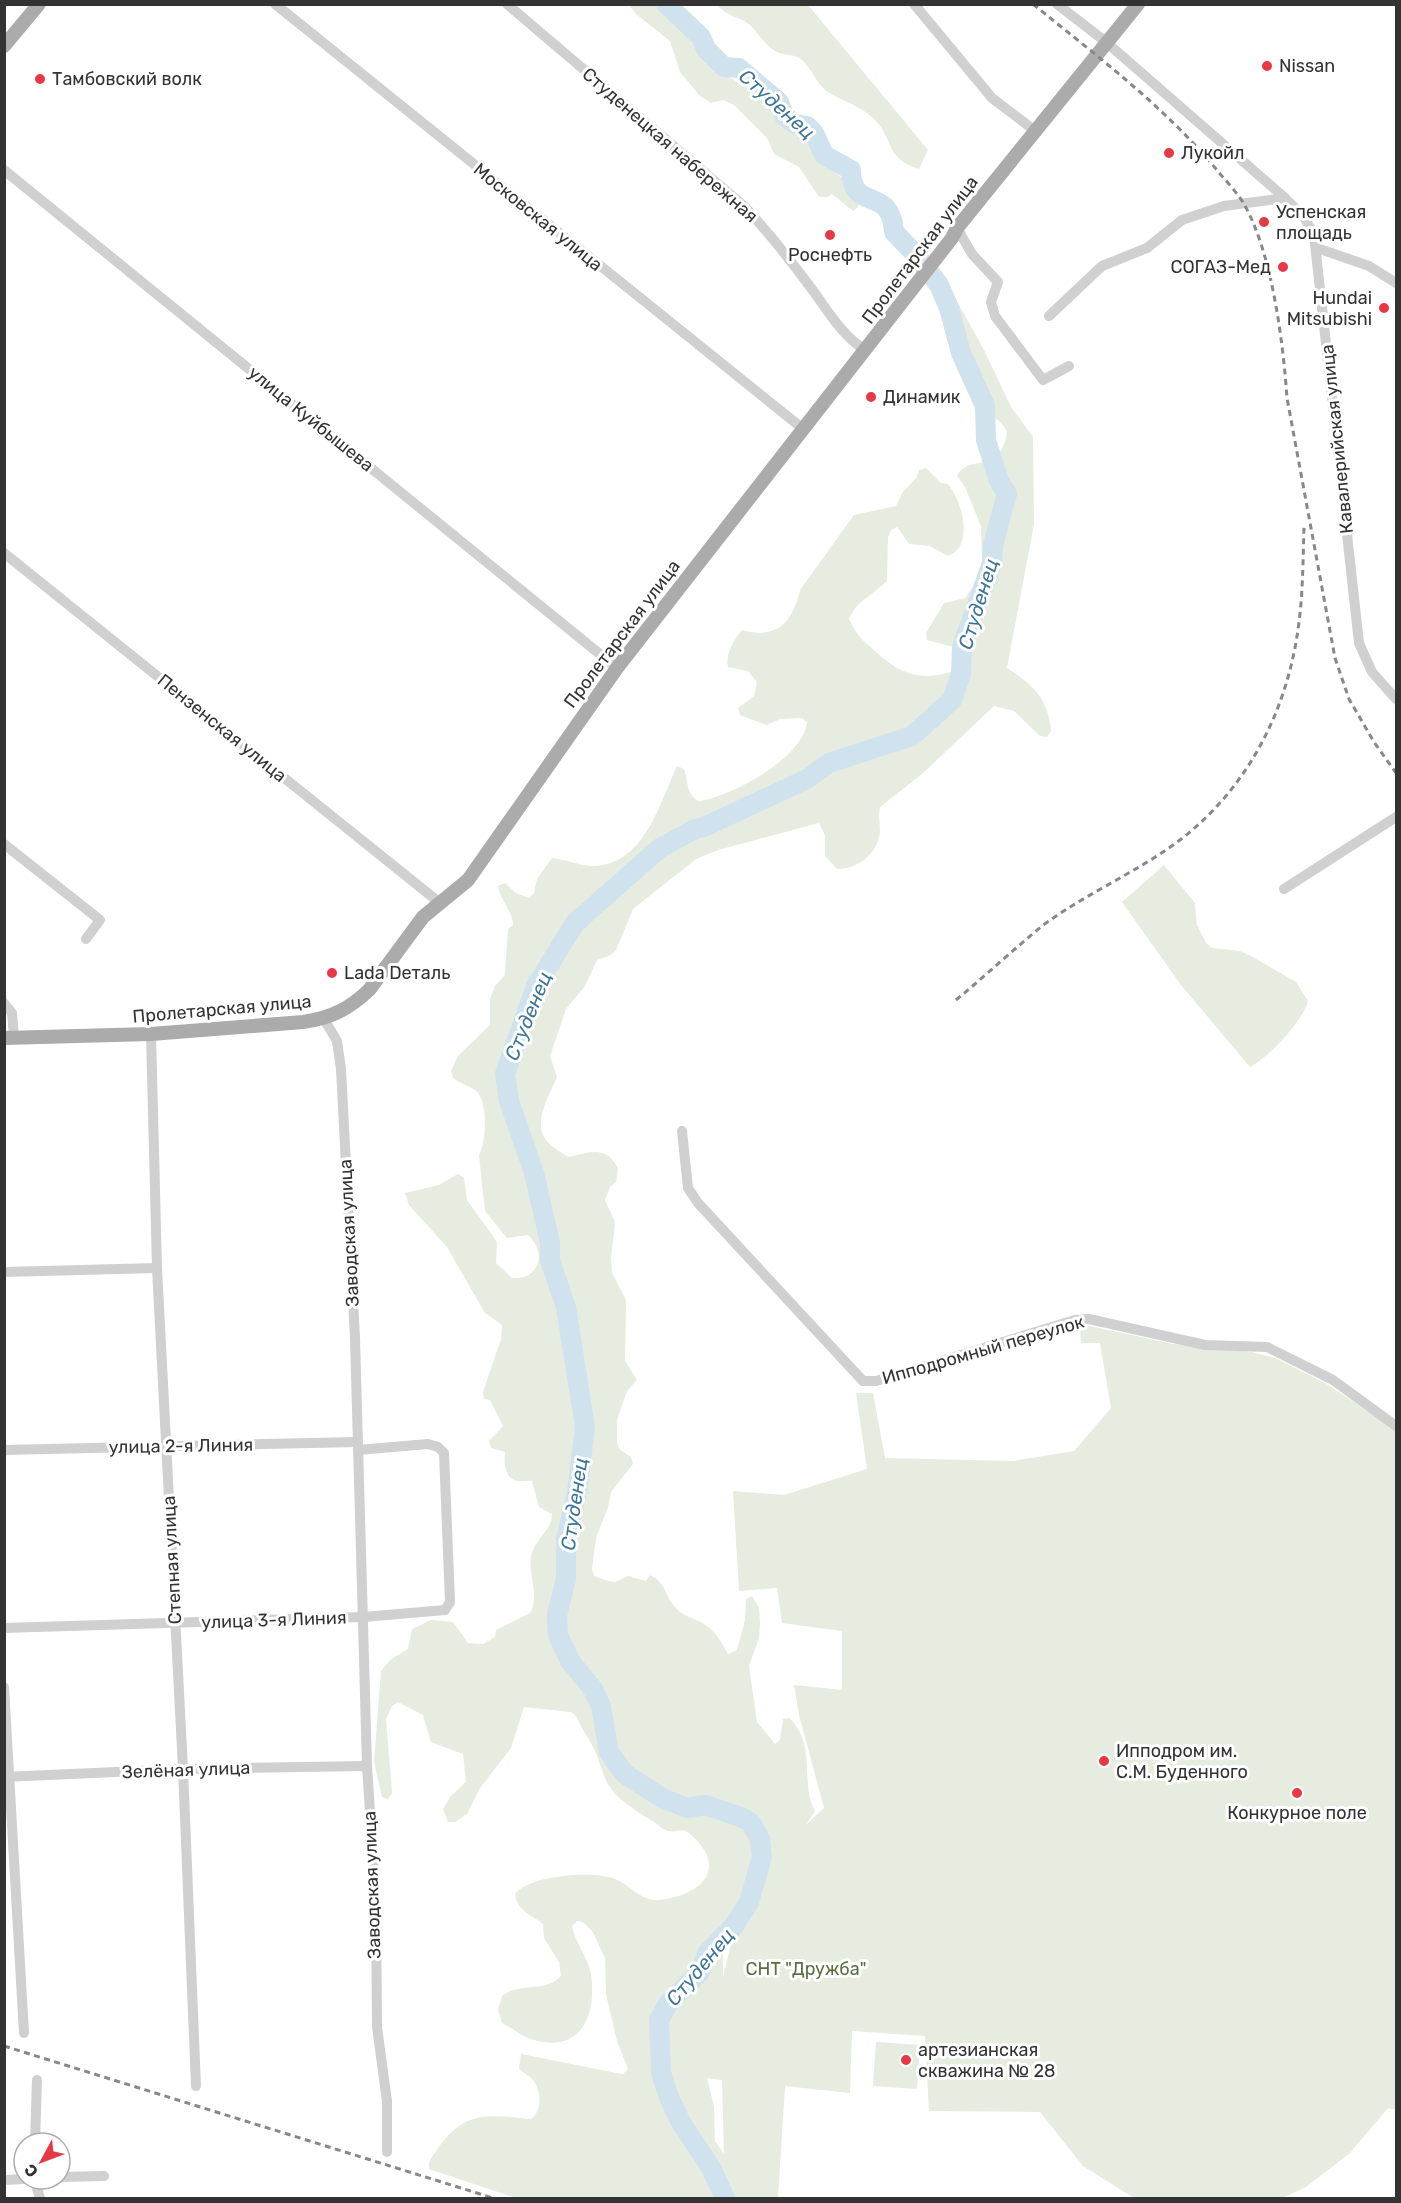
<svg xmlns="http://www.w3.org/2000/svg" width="1401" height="2203" viewBox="0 0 1401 2203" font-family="Rubik,sans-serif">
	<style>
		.green { fill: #e6ecdf; fill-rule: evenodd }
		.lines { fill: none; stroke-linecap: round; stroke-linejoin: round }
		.river { stroke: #cfe2ee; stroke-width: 20 }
		.minor { stroke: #d0d0d0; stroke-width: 10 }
		.major { stroke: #ababab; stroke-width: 14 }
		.rail { stroke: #888; stroke-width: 3; stroke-dasharray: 6 4.5; stroke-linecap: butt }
		.poi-dot { fill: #e63946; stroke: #fff; stroke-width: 2 }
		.labels { text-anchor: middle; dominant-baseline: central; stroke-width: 6; stroke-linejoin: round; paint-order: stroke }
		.poi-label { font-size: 18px; fill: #333; stroke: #fff; text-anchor: start }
		.street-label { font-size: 18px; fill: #333; stroke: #fff }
		.park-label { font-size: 18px; fill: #56703f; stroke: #fff }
		.water-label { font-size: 20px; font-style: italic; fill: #3f7597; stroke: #fff }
	</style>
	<rect width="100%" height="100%" fill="#fff"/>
	<g class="green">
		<polygon points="629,5 661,5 688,32 716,69 754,92 799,130 821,162 845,180 860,199 858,207 853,211 832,194 827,197 819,197 799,167 774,154 767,138 734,105 723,100 711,103 700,96 680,72 670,41 636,14"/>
		<path d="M 717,5 L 808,5 L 928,150 L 919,169 C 883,157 895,140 875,120 C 862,106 844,102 828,92 C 815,83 811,65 799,58 C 792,54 783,55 777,52 C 765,46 760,35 751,26 C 739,15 730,19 717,5 Z"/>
		<path d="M 959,305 L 984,350 L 1011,407 L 1033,437 L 1034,524 L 1007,668 C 1033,685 1048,698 1051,731 L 1047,737 L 1040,736 L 1014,711 L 994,706 L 922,774 L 880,807 C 878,816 880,823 880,831 C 878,853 859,869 837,869 L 825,856 L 825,835 L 819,823 L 718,850 L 696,859 L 633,909 L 616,950 L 611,955 L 597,960 L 585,986 L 566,1009 L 550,1056 L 557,1077 C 550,1094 532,1122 546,1140 C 551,1147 561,1152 568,1157 C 589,1153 605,1144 618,1168 L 616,1182 L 610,1187 L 605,1200 L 615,1222 L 611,1258 L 612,1273 L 626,1300 L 625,1361 L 637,1380 L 627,1391 L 617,1420 L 617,1442 L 619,1449 L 631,1457 L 633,1464 L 611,1492 L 608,1507 L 596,1538 L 592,1569 L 594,1576 L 608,1581 L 615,1582 L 628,1576 L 646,1581 L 650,1575 C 666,1582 665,1597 676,1608 C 684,1617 691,1617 701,1622 C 715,1630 721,1641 728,1654 L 737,1650 L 745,1620 L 746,1599 L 752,1596 L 759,1608 L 760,1623 L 759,1638 L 749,1666 L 757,1722 L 775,1744 L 780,1740 L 783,1719 L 790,1718 C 818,1750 799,1782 815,1811 L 806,1825 L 824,1808 L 799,1715 L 794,1685 L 842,1690 L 842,1631 L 782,1623 L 777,1588 L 739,1591 L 733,1491 L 784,1495 L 867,1469 L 856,1393 L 873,1393 L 885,1458 L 1013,1461 L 1074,1451 L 1111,1408 L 1100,1343 L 1081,1343 L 1080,1327 L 1090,1326 L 1173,1344 L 1252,1352 L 1275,1358 L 1325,1383 L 1396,1430 L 1396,2110 L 1388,2108 L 1350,2153 L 1306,2187 L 1282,2198 L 1134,2198 L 1083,2166 L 1040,2112 L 929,2111 L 925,2036 L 852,2031 L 850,2093 L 785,2086 L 778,2198 L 516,2198 L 429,2169 L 429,2162 C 459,2112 479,2113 531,2119 C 543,2111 542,2087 530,2077 C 526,2073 522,2073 519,2068 L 521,2054 L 616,2073 L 623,2074 L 628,2069 L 617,2041 L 606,1994 L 605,1958 L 593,1932 L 583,1922 L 577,1921 L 572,1926 C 575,1943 588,1957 591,1974 C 597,2017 580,2055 531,2039 C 521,2036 512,2028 502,2023 L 498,2010 L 502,1996 C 519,1982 546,1993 561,1976 L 559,1962 L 544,1938 L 543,1924 C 532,1915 517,1911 515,1894 C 529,1875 594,1870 615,1879 C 631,1885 641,1902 660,1900 C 702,1895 730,1868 689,1833 C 682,1827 676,1833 668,1831 C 664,1830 659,1826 656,1823 C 644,1816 620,1801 612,1790 C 603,1779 601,1765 596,1753 C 590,1740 582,1729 576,1716 L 571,1712 L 524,1707 L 511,1748 L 480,1788 L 467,1814 L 455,1822 L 448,1822 L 443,1809 L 450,1797 L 466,1782 L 463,1754 L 431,1742 L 423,1715 L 398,1702 L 392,1706 L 386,1719 L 392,1793 L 388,1799 L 382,1797 L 374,1762 L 381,1671 L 390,1660 L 408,1649 L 412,1629 L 431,1620 L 453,1622 L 468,1643 L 483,1644 L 495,1637 L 496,1630 L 530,1613 C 540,1597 528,1574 531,1556 C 535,1538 552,1531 552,1514 L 539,1507 L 532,1481 C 527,1480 522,1482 517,1481 C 504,1478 504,1461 505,1452 L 491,1448 L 489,1441 L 503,1426 L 490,1400 L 484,1399 L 483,1392 L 501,1339 L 502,1325 L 485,1313 L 447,1247 L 409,1205 L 405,1193 L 439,1185 L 458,1174 L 464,1178 L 467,1200 L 497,1242 L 496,1263 L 512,1278 C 540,1280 547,1253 528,1235 L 507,1238 L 485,1211 L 479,1155 C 486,1142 488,1106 478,1093 C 472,1086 460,1084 453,1078 L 451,1071 L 458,1056 L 490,1025 L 490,999 L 495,986 L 505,975 L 508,929 L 513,925 C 513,911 500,900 498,886 L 505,883 L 516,893 L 529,898 L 534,893 L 537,879 L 552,858 C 566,859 579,866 593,866 C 644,865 659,805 677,766 L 684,769 C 689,782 685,792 698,801 C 729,798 804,758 807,722 L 802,718 L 780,719 L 767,725 L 740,715 L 738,708 L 754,696 L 757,682 L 748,671 L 728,667 C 725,654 734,640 742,630 C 777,640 793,622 800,590 L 854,515 L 896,506 L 902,493 L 917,477 L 919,470 L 926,468 L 941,483 L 948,484 C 962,501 975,546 948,556 L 930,546 L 909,544 L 897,527 L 891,530 L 888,537 L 887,581 C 874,594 856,601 849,619 C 855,633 863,641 875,651 C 905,679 927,682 965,667 L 967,661 L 961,649 L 927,640 L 926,633 L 944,603 L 965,598 L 977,581 L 982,568 L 981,526 L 965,487 L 957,476 C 970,452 1000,477 1007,432 C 999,415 981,412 973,396 L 953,310 ZM 764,1881 L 748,1918 L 730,1948 L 723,1977 L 723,1947 ZM 707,2078 L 722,2080 L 724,2154 L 715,2141 L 714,2107 Z"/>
		<path d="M 1164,865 L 1195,903 L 1197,925 L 1206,943 L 1212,948 L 1240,951 L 1253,957 L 1296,982 L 1308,1001 C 1302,1022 1270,1056 1250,1067 L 1181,985 L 1122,902 Z"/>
		<polygon points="876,2042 920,2045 917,2089 873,2086"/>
	</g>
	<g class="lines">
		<path class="river" d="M 666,4 L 701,37 L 706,49 L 724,67 L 739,68 L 779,102 L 784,116 L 795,124 L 807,126 L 814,133 L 824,155 L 851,170 C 852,214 891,184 894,232 L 917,256 L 939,285 L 949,308 L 961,353 L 985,406 L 986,440 L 999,481 L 1007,494 L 993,545 L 992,563 L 962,647 L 961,674 L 952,700 L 912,736 L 829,763 L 807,779 L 704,827 L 695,829 L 660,848 L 575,923 L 536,986 L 505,1074 L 509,1101 L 534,1173 L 550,1243 L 550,1260 L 566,1307 L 585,1427 L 577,1492 L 566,1540 L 566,1579 L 557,1615 L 558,1635 L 570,1661 L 593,1689 L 601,1706 L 609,1752 L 625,1774 L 662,1798 L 687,1808 L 706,1805 L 743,1818 L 751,1823 L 760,1839 L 762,1857 L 749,1902 L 734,1926 L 708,1952 L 700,1972 L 668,2004 L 659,2020 L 661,2072 L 669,2097 L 680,2121 L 710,2166 L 725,2198"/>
		<g class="minor">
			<polyline points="275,4 802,428"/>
			<path d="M 507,4 L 744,206 C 769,233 792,262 814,292 C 830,314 843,336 866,351"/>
			<polyline points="914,4 992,98 1034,130"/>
			<polyline points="1057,4 1106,42 1285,198 1304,217 1314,235 1359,643 1372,672 1396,699"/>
			<polyline points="4,170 617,668"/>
			<polyline points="957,228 972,254 998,282 991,302 995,316 1043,380 1069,366"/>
			<polyline points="1317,248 1369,266 1396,283"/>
			<polyline points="1049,316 1102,266 1147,248 1182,220 1224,206 1285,198"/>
			<polyline points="4,553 440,903"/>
			<polyline points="4,844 100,920 86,939"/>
			<polyline points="1284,889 1396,817"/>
			<polyline points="4,1003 12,1013 14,1037"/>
			<polyline points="324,1019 337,1041 341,1069 355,1338 367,1766 376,1903 377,2027 387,2101 387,2152"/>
			<polyline points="151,1034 157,1268 183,1769 196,2086"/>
			<polyline points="682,1131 688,1188 698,1203 863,1381 876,1381 1075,1320 1089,1319 1205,1345 1267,1347 1333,1380 1396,1426"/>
			<polyline points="4,1272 157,1268"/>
			<polyline points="4,1450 357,1442"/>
			<polyline points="4,1628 364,1617 445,1610 450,1602 444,1453 438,1447 428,1444 358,1450"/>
			<polyline points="4,1687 24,2033"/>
			<polyline points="4,1777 183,1769 367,1766"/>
			<polyline points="35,2143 37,2080"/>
			<polyline points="60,2177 104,2176"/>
			<polyline points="34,2179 40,2198"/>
			<polyline points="4,2180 24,2179"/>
		</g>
		<g class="major">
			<polyline points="4,46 39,4"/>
			<path d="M 4,1038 L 151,1034 L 303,1022 C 331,1018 349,1009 369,990 L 423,917 L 468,880 L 617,668 L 952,238 L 957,228 L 1138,4"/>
		</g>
		<g class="rail">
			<path d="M 1033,4 C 1098,57 1169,110 1221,175 C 1229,184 1238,194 1244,204 C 1272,253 1283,341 1287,398 L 1335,658 L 1349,699 L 1374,742 L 1396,773"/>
			<path d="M 956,1000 C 985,976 1013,950 1042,926 C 1081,897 1126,877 1166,850 C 1243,798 1288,714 1299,622 C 1303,591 1303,558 1304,527"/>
			<polyline points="4,2046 493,2198"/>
		</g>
	</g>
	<g class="poi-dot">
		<circle cx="1267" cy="66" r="6"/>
		<circle cx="40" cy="79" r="6"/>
		<circle cx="1169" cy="153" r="6"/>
		<circle cx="1264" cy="222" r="6"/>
		<circle cx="830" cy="235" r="6"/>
		<circle cx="1283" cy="267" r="6"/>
		<circle cx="1384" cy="308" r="6"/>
		<circle cx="871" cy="397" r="6"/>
		<circle cx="332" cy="973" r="6"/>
		<circle cx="1104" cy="1761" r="6"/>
		<circle cx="1297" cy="1793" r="6"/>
		<circle cx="906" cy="2060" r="6"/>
	</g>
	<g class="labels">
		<g class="poi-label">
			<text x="1279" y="66">Nissan</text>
			<text x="52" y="79">Тамбовский волк</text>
			<text x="1181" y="153">Лукойл</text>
			<text x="1276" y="212">Успенская<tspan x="1276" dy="21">площадь</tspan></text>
			<text x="830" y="255" text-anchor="middle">Роснефть</text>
			<text x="1271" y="267" text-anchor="end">СОГАЗ-Мед</text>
			<text x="1372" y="298" text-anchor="end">Hundai<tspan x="1372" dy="21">Mitsubishi</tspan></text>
			<text x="883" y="397">Динамик</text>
			<text x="344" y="973">Lada Dеталь</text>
			<text x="1116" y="1751">Ипподром им.<tspan x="1116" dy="21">С.М. Буденного</tspan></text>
			<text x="1297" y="1813" text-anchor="middle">Конкурное поле</text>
			<text x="918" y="2050">артезианская<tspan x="918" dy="21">скважина № 28</tspan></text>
		</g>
		<g class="street-label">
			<text transform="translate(670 145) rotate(41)">Студенецкая набережная</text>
			<text transform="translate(538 217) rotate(39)">Московская улица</text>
			<text transform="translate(920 250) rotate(-53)">Пролетарская улица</text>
			<text transform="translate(311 419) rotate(39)">улица Куйбышева</text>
			<text transform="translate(1337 439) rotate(-96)">Кавалерийская улица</text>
			<text transform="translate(622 634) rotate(-53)">Пролетарская улица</text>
			<text transform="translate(222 728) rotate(39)">Пензенская улица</text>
			<text transform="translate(222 1009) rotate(-5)">Пролетарская улица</text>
			<text transform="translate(349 1233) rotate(-93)">Заводская улица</text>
			<text transform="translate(983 1350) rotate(-16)">Ипподромный переулок</text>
			<text transform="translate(181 1446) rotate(-1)">улица 2-я Линия</text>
			<text transform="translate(172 1560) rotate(-93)">Степная улица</text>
			<text transform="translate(274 1620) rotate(-2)">улица 3-я Линия</text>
			<text transform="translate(186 1770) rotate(-2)">Зелёная улица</text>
			<text transform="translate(372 1885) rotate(-92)">Заводская улица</text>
		</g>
		<g class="park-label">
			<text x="806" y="1969">СНТ "Дружба"</text>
		</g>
		<g class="water-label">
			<text transform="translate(777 104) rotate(42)">Студенец</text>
			<text transform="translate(978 604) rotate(-73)">Студенец</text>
			<text transform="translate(528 1016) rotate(-68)">Студенец</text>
			<text transform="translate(574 1504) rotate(-82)">Студенец</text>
			<text transform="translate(700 1967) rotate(-50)">Студенец</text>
		</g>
	</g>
	<rect width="1401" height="2203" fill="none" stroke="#333333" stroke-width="12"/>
	<g transform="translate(42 2161) rotate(229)"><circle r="28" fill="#ffffff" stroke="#adadad" stroke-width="1.5"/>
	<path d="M0-4.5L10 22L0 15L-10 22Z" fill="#e63946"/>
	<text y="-9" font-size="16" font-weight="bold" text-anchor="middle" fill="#333333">С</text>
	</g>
</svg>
